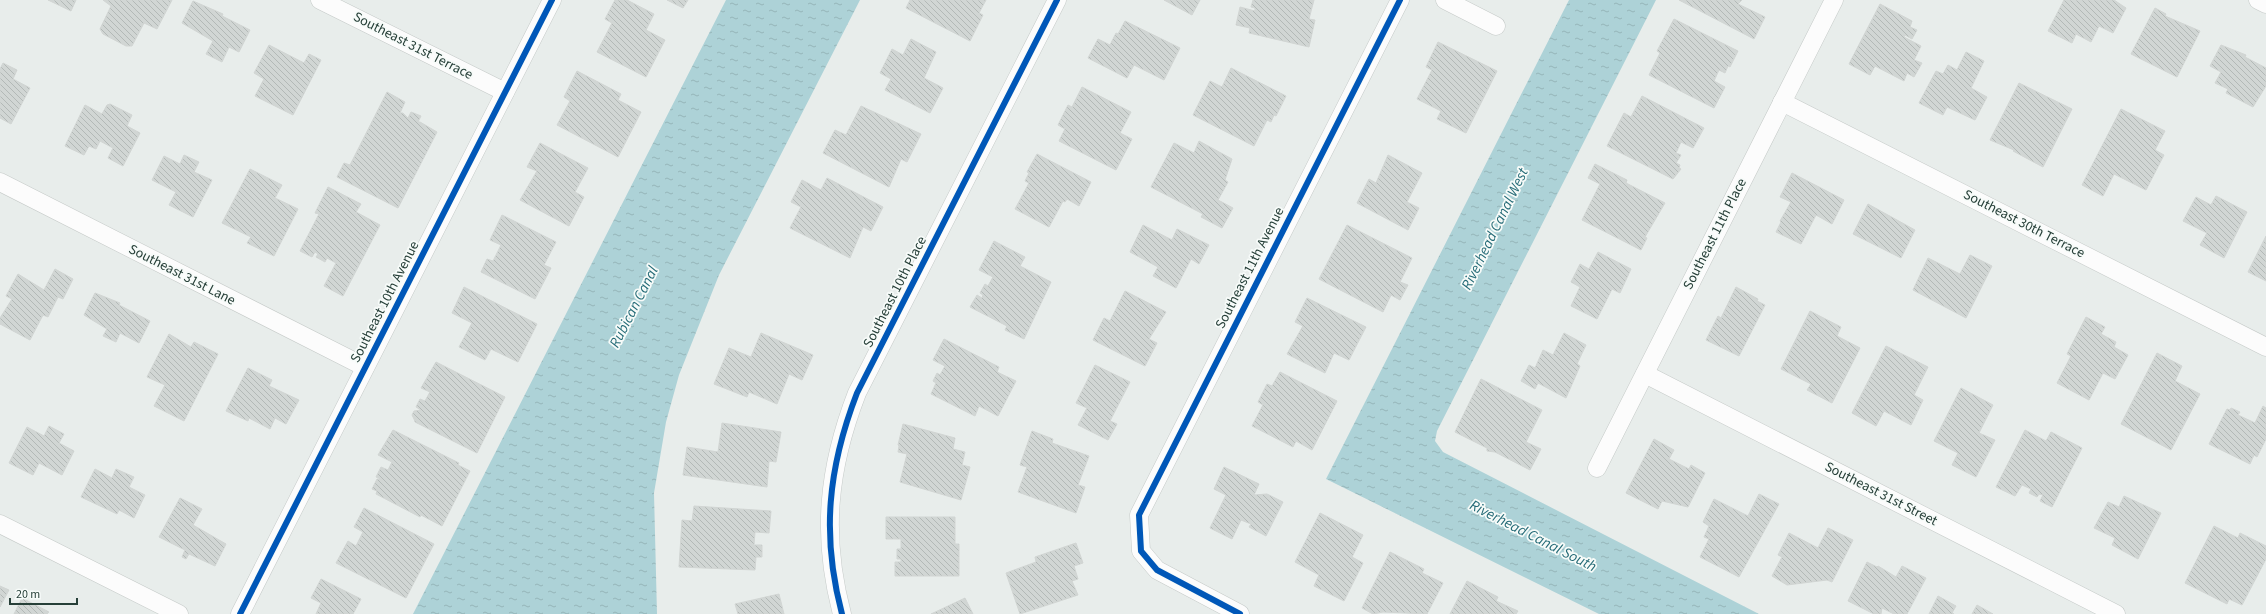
<svg xmlns="http://www.w3.org/2000/svg" width="2266" height="614" viewBox="0 0 2266 614" font-family="'Source Sans 3',sans-serif">
	<style>
		.water { fill: url(#water-ripples) }
		.building { fill: url(#building-back-hatch); stroke: #d1d5d3 }
		.lines { fill: none; stroke-linecap: round; stroke-linejoin: round }
		.minor-casing { stroke: #c5cac8; stroke-width: 19 }
		.minor { stroke: #fcfcfc; stroke-width: 18 }
		.cycleway-casing { stroke: #f7fbf9; stroke-width: 8 }
		.cycleway { stroke: #0057b8; stroke-width: 6 }
		.labels { text-anchor: middle; dominant-baseline: central; stroke-width: 3.5; stroke-linejoin: round; paint-order: stroke }
		.street-label { font-size: 14px; fill: #263f38; stroke: #f7fbf9 }
		.water-label { font-size: 15px; font-style: italic; fill: #256b77; stroke: #f7fbf9 }
	</style>
	<defs>
		<pattern id="water-ripples" width="26" height="14" patternUnits="userSpaceOnUse"><rect width="26" height="14" fill="#add2d7"/><path d="M2 4q2-2 4 0t4 0M15 11q2-2 4 0t4 0" fill="none" stroke="#95b5b9"/></pattern>
		<pattern id="building-back-hatch" width="6" height="6" patternUnits="userSpaceOnUse"><rect width="6" height="6" fill="#d1d6d4"/><path d="M-1 5l2 2M0 0l6 6M5-1l2 2" fill="none" stroke="#b3b9b7"/></pattern>
	</defs>
	<rect width="100%" height="100%" fill="#e8edeb"/>
	<g class="water">
		<polygon points="726,0 860,0 719,275 679,375 666,422 654,493 657,614 413,614"/>
		<polygon points="1569,0 1656,0 1437,431 1435,441 1443,452 1759,614 1599,614 1326,479"/>
	</g>
	<g class="building">
		<polygon points="48,0 76,0 71,11"/>
		<polygon points="103,0 172,0 157,29 144,23 132,46 126,46 103,34 100,29 111,6"/>
		<polygon points="615,0 627,0 654,14 646,30 665,40 646,77 597,52 612,23 605,19"/>
		<polygon points="667,0 688,0 683,8"/>
		<polygon points="910,0 986,0 979,13 983,15 970,41 906,8"/>
		<polygon points="1164,0 1200,0 1192,15"/>
		<polygon points="1253,0 1314,0 1309,19 1315,20 1309,47 1249,33 1250,28 1236,25 1240,7 1255,11 1255,8 1251,7"/>
		<polygon points="1679,0 1742,0 1738,4 1765,17 1754,39"/>
		<polygon points="2064,0 2114,0 2126,8 2113,33 2099,26 2091,42 2076,34 2072,43 2048,31"/>
		<polygon points="193,1 223,14 222,16 250,30 239,52 229,47 222,62 206,54 213,41 182,23"/>
		<polygon points="1880,4 1912,21 1910,27 1917,30 1912,39 1905,35 1904,37 1921,46 1914,60 1922,63 1914,77 1907,73 1904,81 1875,66 1870,75 1849,64"/>
		<polygon points="2155,8 2166,14 2165,16 2200,31 2177,77 2131,54"/>
		<polygon points="1674,19 1738,51 1730,67 1728,66 1725,73 1719,70 1714,81 1725,87 1714,108 1649,75 1660,53 1657,51"/>
		<polygon points="1125,21 1180,48 1164,80 1134,65 1127,78 1088,58 1098,39 1110,45 1116,33 1118,34"/>
		<polygon points="911,39 936,52 924,78 943,88 930,113 885,90 891,79 880,73 892,49 903,55"/>
		<polygon points="1438,42 1497,71 1466,133 1437,119 1441,111 1417,99 1432,70 1426,67"/>
		<polygon points="269,45 304,63 309,54 321,60 293,115 255,96 264,79 254,73"/>
		<polygon points="2221,45 2246,55 2245,57 2266,68 2266,86 2253,107 2226,93 2228,89 2215,83 2221,72 2210,66"/>
		<polygon points="1966,52 1984,61 1971,88 1987,97 1975,120 1947,107 1943,115 1919,103 1936,71 1943,74 1948,65 1957,70"/>
		<polygon points="3,63 17,70 13,79 30,88 11,124 0,118 0,69"/>
		<polygon points="1231,68 1286,96 1276,116 1274,115 1271,122 1267,120 1254,146 1193,115 1210,81 1222,87"/>
		<polygon points="577,71 621,94 618,100 641,112 618,157 557,125 570,101 564,97"/>
		<polygon points="2019,83 2072,109 2043,167 2013,151 2014,150 1990,140"/>
		<polygon points="1082,87 1131,112 1120,133 1132,139 1116,170 1059,141 1065,129 1058,125 1068,105 1072,107"/>
		<polygon points="387,92 405,102 400,113 403,113 408,118 411,112 421,116 418,122 420,122 437,132 398,208 337,177 344,163 350,165"/>
		<polygon points="1642,96 1704,128 1693,148 1681,142 1676,153 1681,155 1676,163 1680,165 1679,168 1681,169 1673,179 1607,146 1624,113 1631,117"/>
		<polygon points="110,104 132,115 127,126 140,133 123,166 108,158 113,148 100,141 96,149 89,146 84,155 65,146 85,105 102,114 107,105"/>
		<polygon points="861,106 921,134 907,162 901,159 889,187 823,153 835,130 846,135"/>
		<polygon points="2121,109 2165,131 2155,150 2164,155 2146,190 2114,174 2103,196 2082,185"/>
		<polygon points="1199,141 1232,159 1225,180 1228,182 1218,200 1233,208 1222,228 1201,217 1203,214 1151,187 1174,143 1194,153"/>
		<polygon points="540,143 588,168 575,192 584,197 569,226 520,200 537,171 527,167"/>
		<polygon points="1037,154 1091,182 1079,206 1067,199 1065,202 1063,201 1049,227 1015,209 1029,183 1025,181 1029,173 1027,172"/>
		<polygon points="184,155 199,162 194,172 212,180 193,217 169,205 176,192 152,180 164,156 180,164"/>
		<polygon points="1388,155 1422,173 1407,202 1419,208 1408,230 1357,203 1369,179 1376,183"/>
		<polygon points="1595,164 1627,180 1626,183 1665,203 1645,237 1647,238 1641,250 1582,220 1600,184 1588,178"/>
		<polygon points="250,169 282,185 275,198 298,209 274,256 247,243 251,237 222,223"/>
		<polygon points="1792,173 1844,200 1832,224 1816,215 1801,244 1776,232 1781,222 1780,221 1791,202 1780,197"/>
		<polygon points="827,178 883,207 871,231 863,227 850,258 790,228 801,207 791,202 802,180 821,190"/>
		<polygon points="328,187 361,204 356,212 380,225 343,296 324,286 336,263 327,258 325,262 316,257 318,254 315,252 312,257 300,251 319,214 315,213"/>
		<polygon points="2216,196 2247,212 2224,258 2200,245 2207,233 2183,221 2196,197 2211,205"/>
		<polygon points="1868,204 1915,230 1901,258 1853,234"/>
		<polygon points="502,215 556,242 544,265 551,268 535,299 481,272 487,259 493,261 501,245 490,240"/>
		<polygon points="1143,225 1172,240 1177,229 1209,245 1199,264 1191,259 1176,288 1153,276 1158,267 1130,252"/>
		<polygon points="1347,225 1412,258 1400,282 1408,285 1400,300 1391,295 1383,312 1319,279"/>
		<polygon points="2266,236 2266,281 2248,272"/>
		<polygon points="994,241 1025,257 1020,266 1051,282 1024,339 1005,330 1007,326 970,307 977,295 982,298 983,295 980,293 985,284 988,286 993,277 979,270"/>
		<polygon points="1598,252 1631,269 1620,293 1612,289 1597,319 1571,306 1580,287 1571,282 1580,264 1589,269"/>
		<polygon points="1970,255 1992,266 1966,318 1913,290 1928,258 1960,274"/>
		<polygon points="55,269 73,279 63,299 58,297 48,317 43,315 30,340 0,324 0,318 12,299 6,296 18,274 44,290"/>
		<polygon points="464,287 537,324 518,362 491,349 485,360 459,347 472,323 452,313"/>
		<polygon points="1736,287 1758,299 1757,301 1765,305 1739,356 1706,340 1718,316 1721,318"/>
		<polygon points="1125,291 1166,312 1149,339 1157,343 1145,366 1093,340 1104,318 1110,321"/>
		<polygon points="95,293 120,303 119,305 150,321 139,343 120,333 116,342 103,336 107,329 84,315"/>
		<polygon points="1307,298 1366,327 1349,360 1334,353 1325,373 1287,354 1303,326 1295,322"/>
		<polygon points="1810,311 1841,327 1837,336 1860,348 1832,403 1807,390 1811,384 1781,369"/>
		<polygon points="2086,317 2105,327 2101,334 2116,342 2114,347 2128,355 2115,379 2103,373 2089,400 2057,383 2071,356 2067,354"/>
		<polygon points="761,333 813,355 802,380 789,374 777,404 749,392 747,397 714,384 729,348 751,357"/>
		<polygon points="1564,333 1586,345 1577,364 1580,366 1566,398 1538,383 1535,389 1521,381 1529,365 1535,368 1543,350 1553,355"/>
		<polygon points="169,334 191,347 194,342 218,354 184,421 154,406 165,385 147,377"/>
		<polygon points="944,339 999,367 997,372 1016,381 998,416 979,406 975,416 931,394 936,383 933,381 937,373 940,375 945,366 933,360"/>
		<polygon points="1886,346 1928,367 1914,395 1923,400 1911,425 1884,411 1876,426 1852,413"/>
		<polygon points="2157,353 2182,366 2175,381 2200,394 2171,450 2121,424"/>
		<polygon points="436,362 505,397 477,453 415,422 414,419 412,415 414,411 421,410 416,407 420,399 425,401 430,392 421,388"/>
		<polygon points="1095,365 1130,382 1110,421 1117,424 1108,440 1078,425 1087,408 1076,403"/>
		<polygon points="248,368 272,380 269,386 299,400 286,424 275,418 270,429 249,418 248,421 226,411"/>
		<polygon points="1280,372 1337,401 1312,450 1296,441 1293,447 1252,426 1263,405 1258,402 1267,384 1272,386"/>
		<polygon points="1481,379 1542,410 1526,442 1541,449 1530,470 1495,452 1487,451 1487,448 1455,432"/>
		<polygon points="1961,388 1993,405 1979,433 1995,440 1976,477 1952,465 1958,453 1934,441"/>
		<polygon points="2263,406 2266,408 2266,439 2257,457 2254,455 2250,464 2209,444 2227,409 2230,410 2231,408 2240,412 2238,415 2255,423"/>
		<polygon points="722,423 781,432 776,462 769,461 767,487 683,475 687,447 718,452"/>
		<polygon points="903,424 955,438 953,449 965,452 962,465 970,467 961,500 900,482 907,454 898,452 899,446 898,445"/>
		<polygon points="49,426 64,434 59,443 74,451 62,475 39,463 33,475 9,463 27,427 44,436"/>
		<polygon points="393,430 459,463 458,465 470,471 442,526 421,515 420,517 376,494 377,491 372,489 377,479 383,480 376,477 381,467 388,470 392,462 378,455"/>
		<polygon points="2025,430 2046,441 2051,432 2082,448 2052,507 2040,501 2043,495 2039,494 2037,497 2029,493 2031,489 2022,485 2015,496 1996,487"/>
		<polygon points="1032,431 1053,439 1052,443 1089,456 1078,485 1085,487 1076,513 1018,492 1027,467 1020,465"/>
		<polygon points="1654,439 1674,450 1669,459 1689,469 1691,465 1705,473 1688,507 1662,501 1658,509 1626,493"/>
		<polygon points="1224,467 1259,484 1254,495 1267,494 1283,502 1266,536 1249,527 1251,524 1241,520 1232,539 1210,528 1226,495 1214,489"/>
		<polygon points="95,469 112,478 116,469 134,477 129,487 145,495 134,518 119,510 117,514 81,497"/>
		<polygon points="1759,494 1779,504 1739,577 1700,557 1709,539 1704,537 1709,526 1703,522 1714,499 1748,516"/>
		<polygon points="2124,496 2161,513 2138,559 2112,545 2115,538 2094,528 2108,502 2119,507"/>
		<polygon points="180,498 202,509 193,525 226,544 215,566 189,554 186,559 182,557 185,550 159,537"/>
		<polygon points="694,506 771,511 769,533 755,532 754,545 762,545 762,557 756,557 755,570 679,567 682,520 692,521"/>
		<polygon points="364,508 434,544 406,598 336,563 348,541 356,546 363,532 354,527"/>
		<polygon points="1320,513 1363,535 1352,557 1363,563 1344,601 1314,586 1319,575 1295,562"/>
		<polygon points="886,517 955,517 955,544 959,544 959,576 895,576 895,562 901,562 901,559 897,559 897,549 901,549 901,539 886,539"/>
		<polygon points="2214,526 2238,538 2240,533 2266,546 2266,559 2242,605 2229,599 2227,604 2185,583"/>
		<polygon points="1828,528 1853,540 1832,582 1827,580 1787,585 1772,576 1782,557 1778,555 1789,533 1818,548"/>
		<polygon points="1076,543 1083,563 1074,566 1078,579 1072,581 1078,595 1020,614 1006,573 1036,562 1035,557"/>
		<polygon points="1390,552 1424,569 1422,573 1443,583 1427,614 1383,612 1373,614 1362,608"/>
		<polygon points="1867,562 1877,567 1878,566 1896,577 1902,566 1926,578 1907,614 1894,614 1882,608 1881,614 1874,614 1848,601"/>
		<polygon points="321,579 361,599 353,614 316,614 321,603 311,598"/>
		<polygon points="1467,581 1498,597 1496,601 1518,611 1516,614 1450,614"/>
		<polygon points="0,586 9,590 0,607"/>
		<polygon points="779,594 784,614 738,614 735,604"/>
		<polygon points="1938,596 1956,606 1952,613 1954,614 1929,614"/>
		<polygon points="22,598 49,612 47,614 14,614"/>
		<polygon points="965,598 973,614 931,614"/>
		<polygon points="1977,605 1993,614 1972,614"/>
	</g>
	<g class="lines">
		<defs>
			<g id="minor">
				<polyline points="320,0 505,92"/>
				<polyline points="1445,0 1496,26"/>
				<polyline points="2258,0 2266,4"/>
				<polyline points="1782,102 2266,347"/>
				<polyline points="0,182 365,367"/>
				<polyline points="1645,374 2116,614"/>
				<polyline points="1597,468 1834,0"/>
				<polyline points="0,524 179,614"/>
				<polyline points="240,614 552,0"/>
				<path d="M 842,614 C 821,535 828,468 857,393 L 1057,0"/>
				<polyline points="1240,614 1157,570 1141,551 1139,515 1400,0"/>
			</g>
		</defs>
		<use href="#minor" class="minor-casing"/>
		<use href="#minor" class="minor"/>
		<defs>
			<g id="cycleway">
				<polyline points="240,614 552,0"/>
				<path d="M 842,614 C 821,535 828,468 857,393 L 1057,0"/>
				<polyline points="1240,614 1157,570 1141,551 1139,515 1400,0"/>
			</g>
		</defs>
		<use href="#cycleway" class="cycleway-casing"/>
		<use href="#cycleway" class="cycleway"/>
	</g>
	<g class="labels">
		<g class="street-label">
			<text transform="translate(413 46) rotate(27)">Southeast 31st Terrace</text>
			<text transform="translate(2024 224) rotate(27)">Southeast 30th Terrace</text>
			<text transform="translate(1715 234) rotate(-63)">Southeast 11th Place</text>
			<text transform="translate(1250 268) rotate(-63)">Southeast 11th Avenue</text>
			<text transform="translate(182 275) rotate(27)">Southeast 31st Lane</text>
			<text transform="translate(895 292) rotate(-63)">Southeast 10th Place</text>
			<text transform="translate(385 302) rotate(-63)">Southeast 10th Avenue</text>
			<text transform="translate(1881 494) rotate(27)">Southeast 31st Street</text>
		</g>
		<g class="water-label">
			<text transform="translate(1495 229) rotate(-64)">Riverhead Canal West</text>
			<text transform="translate(634 307) rotate(-63)">Rubican Canal</text>
			<text transform="translate(1533 536) rotate(27)">Riverhead Canal South</text>
		</g>
	</g>
	<path d="M10 598v6h67v-6" fill="none" stroke="#263f38" stroke-width="2"/>
	<text x="16" y="598" font-size="12" fill="#263f38" stroke="#f7fbf9" stroke-width="3" paint-order="stroke">20 m</text>
</svg>
